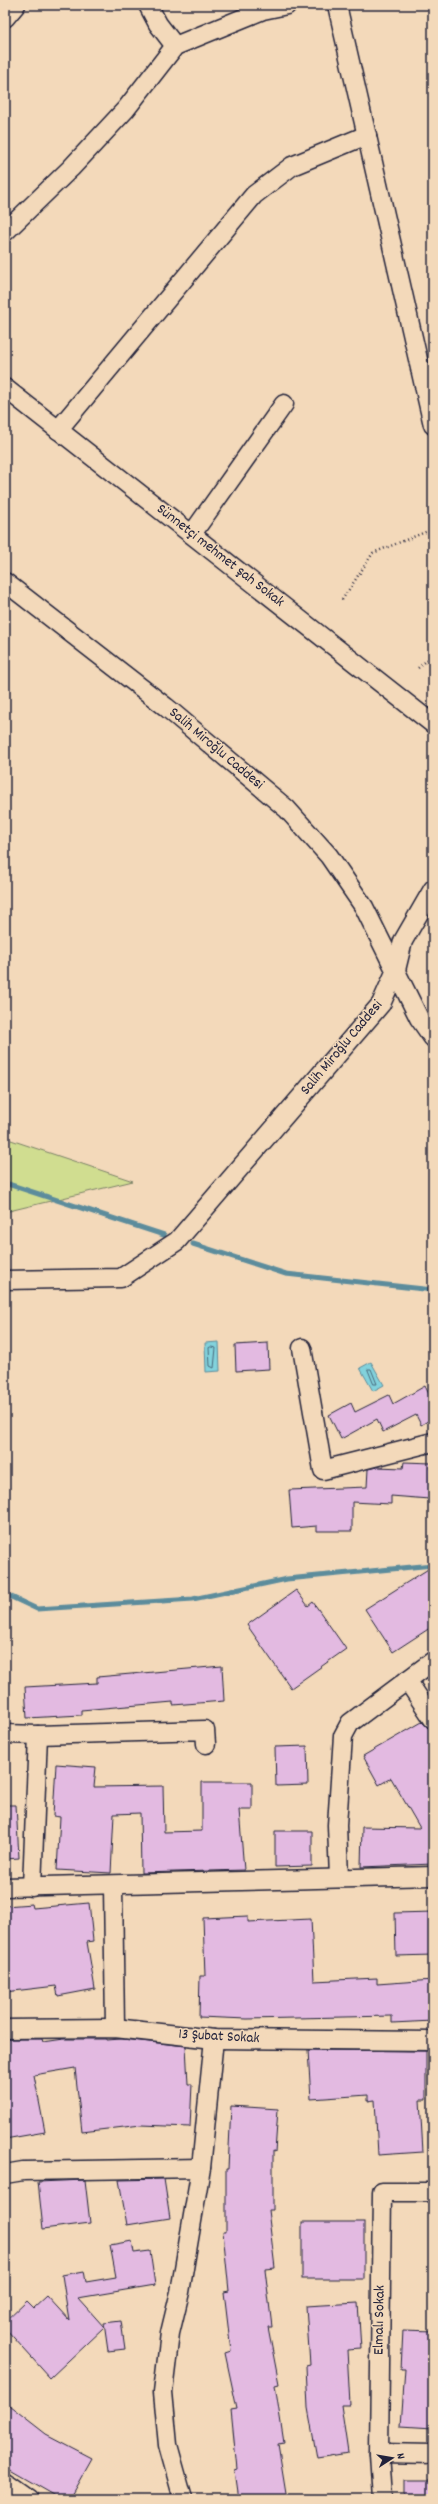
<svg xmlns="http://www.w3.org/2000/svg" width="438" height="2504" viewBox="0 0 438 2504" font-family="Dekko,sans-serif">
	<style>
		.green { fill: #d0dd90; stroke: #798066 }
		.water { fill: #82d2dc; stroke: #5c8c9c }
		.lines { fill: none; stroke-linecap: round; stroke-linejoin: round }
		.shore { stroke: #48687b; stroke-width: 1 }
		.stream { stroke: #5c8c9c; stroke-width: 5 }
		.building { fill: #e3bae1; stroke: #22223b }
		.minor-casing { stroke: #22223b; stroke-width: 21 }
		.path { stroke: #22223b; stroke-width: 2.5; stroke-dasharray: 1 3; stroke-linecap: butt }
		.minor { stroke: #f3d9ba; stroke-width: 18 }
		.labels { text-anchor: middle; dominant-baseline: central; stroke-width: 3; stroke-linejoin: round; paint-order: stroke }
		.street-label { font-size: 15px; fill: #22223b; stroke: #f3d9ba }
	</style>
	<rect width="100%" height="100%" fill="#f3d9ba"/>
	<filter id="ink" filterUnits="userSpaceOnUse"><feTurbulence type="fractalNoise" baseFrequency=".025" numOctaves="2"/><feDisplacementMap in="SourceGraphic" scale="8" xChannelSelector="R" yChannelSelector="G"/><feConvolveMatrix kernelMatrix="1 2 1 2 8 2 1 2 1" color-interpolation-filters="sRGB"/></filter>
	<g filter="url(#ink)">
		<polygon class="green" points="5,1138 133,1181 5,1212"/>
		<g class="water">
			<polygon points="219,1342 220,1371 206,1372 205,1343"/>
			<polygon points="371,1362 384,1385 373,1391 360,1368"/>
		</g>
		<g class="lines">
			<g class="shore">
				<polygon points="211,1347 216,1348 214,1368 210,1366 209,1348"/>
				<polygon points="368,1369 371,1369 377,1384 374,1384"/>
			</g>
			<g class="stream">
				<polyline points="5,1183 164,1235"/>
				<polyline points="193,1244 286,1274 433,1290"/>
				<polyline points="5,1594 37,1609 193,1599 287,1579 433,1565"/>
			</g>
		</g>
		<g class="building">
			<polygon points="268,1343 269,1369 236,1371 235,1345"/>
			<polygon points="425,1386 433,1402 433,1418 421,1425 416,1415 383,1432 377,1419 341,1439 329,1415 351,1403 355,1412 389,1395 393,1404"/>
			<polygon points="404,1462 431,1463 429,1499 391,1496 391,1504 352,1502 352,1531 317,1531 317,1526 292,1528 289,1490 367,1487 368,1469 377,1467 403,1468"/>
			<polygon points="433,1566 433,1626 393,1652 365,1609"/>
			<polygon points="296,1590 308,1606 313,1602 346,1649 291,1688 247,1625"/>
			<polygon points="222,1666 224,1701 173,1705 173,1702 81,1710 81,1715 27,1718 25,1687 97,1683 97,1677"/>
			<polygon points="422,1722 428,1728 433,1729 433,1864 361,1867 362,1827 420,1828 391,1778 379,1785 363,1756"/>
			<polygon points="307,1746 308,1785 276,1786 275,1747"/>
			<polygon points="56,1764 96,1767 94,1787 163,1786 164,1832 202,1831 202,1782 252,1782 252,1810 239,1810 244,1870 141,1873 140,1813 114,1814 111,1873 57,1870 60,1817 53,1816"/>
			<polygon points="5,1805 16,1805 19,1858 5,1859"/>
			<polygon points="275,1831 312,1831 312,1866 275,1867"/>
			<polygon points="89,1903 93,1941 87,1942 95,1989 58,1996 56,1986 5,1992 5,1906 32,1904 33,1908"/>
			<polygon points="433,1912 433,1955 396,1956 395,1913"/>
			<polygon points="248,1916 248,1922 311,1919 314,1981 377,1978 377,1984 433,1980 433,2021 392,2023 392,2016 247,2019 199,2017 200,1976 205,1976 203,1918"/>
			<polygon points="5,2039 42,2039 43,2042 64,2039 106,2039 106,2040 122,2039 186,2046 188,2084 192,2084 190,2127 141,2125 82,2132 75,2068 34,2075 45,2132 5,2139"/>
			<polygon points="308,2050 426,2051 426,2100 420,2100 423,2152 378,2155 375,2100 368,2101 368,2095 311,2099"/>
			<polygon points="231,2106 278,2109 275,2152 273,2151 273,2210 268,2210 275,2268 265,2269 272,2327 268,2327 279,2384 275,2385 284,2443 278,2444 287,2499 238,2499 234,2471 237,2470 231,2410 237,2409 225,2353 231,2351 224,2292 229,2291 223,2232 226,2232 226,2169 228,2169"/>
			<polygon points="164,2179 170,2218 127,2225 119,2180"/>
			<polygon points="85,2180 90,2223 43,2229 38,2182"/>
			<rect x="302" y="2222" width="62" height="57"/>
			<polygon points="132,2241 134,2253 150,2251 155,2285 78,2298 104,2327 50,2378 5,2328 5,2322 27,2301 34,2308 47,2296 69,2320 62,2275 84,2271 86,2282 116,2277 110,2245"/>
			<polygon points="358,2303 361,2349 347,2350 350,2405 341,2405 348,2453 317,2458 308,2408 306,2366 310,2365 306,2306"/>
			<polygon points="121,2321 125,2349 108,2351 104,2323"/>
			<polygon points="403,2330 433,2331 433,2428 401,2426 405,2369 401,2369"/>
			<polygon points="5,2402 46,2434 92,2458 69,2499 61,2499 5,2467"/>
			<rect x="405" y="2480" width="28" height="19"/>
		</g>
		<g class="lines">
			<defs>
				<g id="minor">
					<polyline points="148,5 158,24 175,46"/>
					<polyline points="337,5 433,425"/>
					<polyline points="5,18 16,5"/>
					<polyline points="5,232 71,168 126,109 175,46 263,10 287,5"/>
					<polyline points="5,388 433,724"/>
					<polyline points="58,430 254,195 292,166 367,135"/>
					<polyline points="192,534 284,404"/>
					<polyline points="5,582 166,707 287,809 329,856 364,907 419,1018 433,1038"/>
					<polyline points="5,1280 121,1278 177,1241 381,1004 396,970 403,941 433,889"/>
					<polyline points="302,1348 323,1470 433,1442"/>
					<polyline points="407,1680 433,1719"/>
					<polyline points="5,1734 38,1735"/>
					<polyline points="339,1878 337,1825 343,1736 350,1723 433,1661"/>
					<polyline points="113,1886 115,2028"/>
					<polyline points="5,1887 433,1876"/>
					<polyline points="32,1887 38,1735 205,1730 206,1744"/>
					<polyline points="5,2029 115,2028 214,2039 433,2041"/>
					<polyline points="5,2174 23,2171 201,2168"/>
					<polyline points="379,2453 433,2454"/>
					<polyline points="5,2482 29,2499"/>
					<polyline points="183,2499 168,2445 163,2392 170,2333 180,2292 201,2168 214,2039"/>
					<polyline points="382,2499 379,2453 382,2192 433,2192"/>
				</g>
			</defs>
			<use href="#minor" class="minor-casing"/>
			<g class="path">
				<polyline points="342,600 373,553 433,529"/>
				<polyline points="418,668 433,655"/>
			</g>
			<use href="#minor" class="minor"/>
		</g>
	</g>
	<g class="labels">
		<g class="street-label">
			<text transform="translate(220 556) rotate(38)">Sünnetçi mehmet şah Sokak</text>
			<text transform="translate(216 749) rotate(40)">Salih Miroğlu Caddesi</text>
			<text transform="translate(342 1048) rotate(-50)">Salih Miroğlu Caddesi</text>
			<text transform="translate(219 2037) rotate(3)">13 Şubat Sokak</text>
			<text transform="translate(380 2320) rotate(-89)">Elmalı Sokak</text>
		</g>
	</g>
	<rect width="438" height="2504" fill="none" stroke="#f3d9ba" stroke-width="20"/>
	<rect x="10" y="10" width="418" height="2484" fill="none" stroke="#22223b" stroke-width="1.5" filter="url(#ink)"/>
	<g transform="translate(392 2458) rotate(78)" stroke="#f3d9ba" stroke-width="3" paint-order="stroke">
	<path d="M0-3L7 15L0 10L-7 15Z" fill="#22223b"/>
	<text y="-6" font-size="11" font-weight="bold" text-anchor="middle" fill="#22223b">N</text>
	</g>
</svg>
